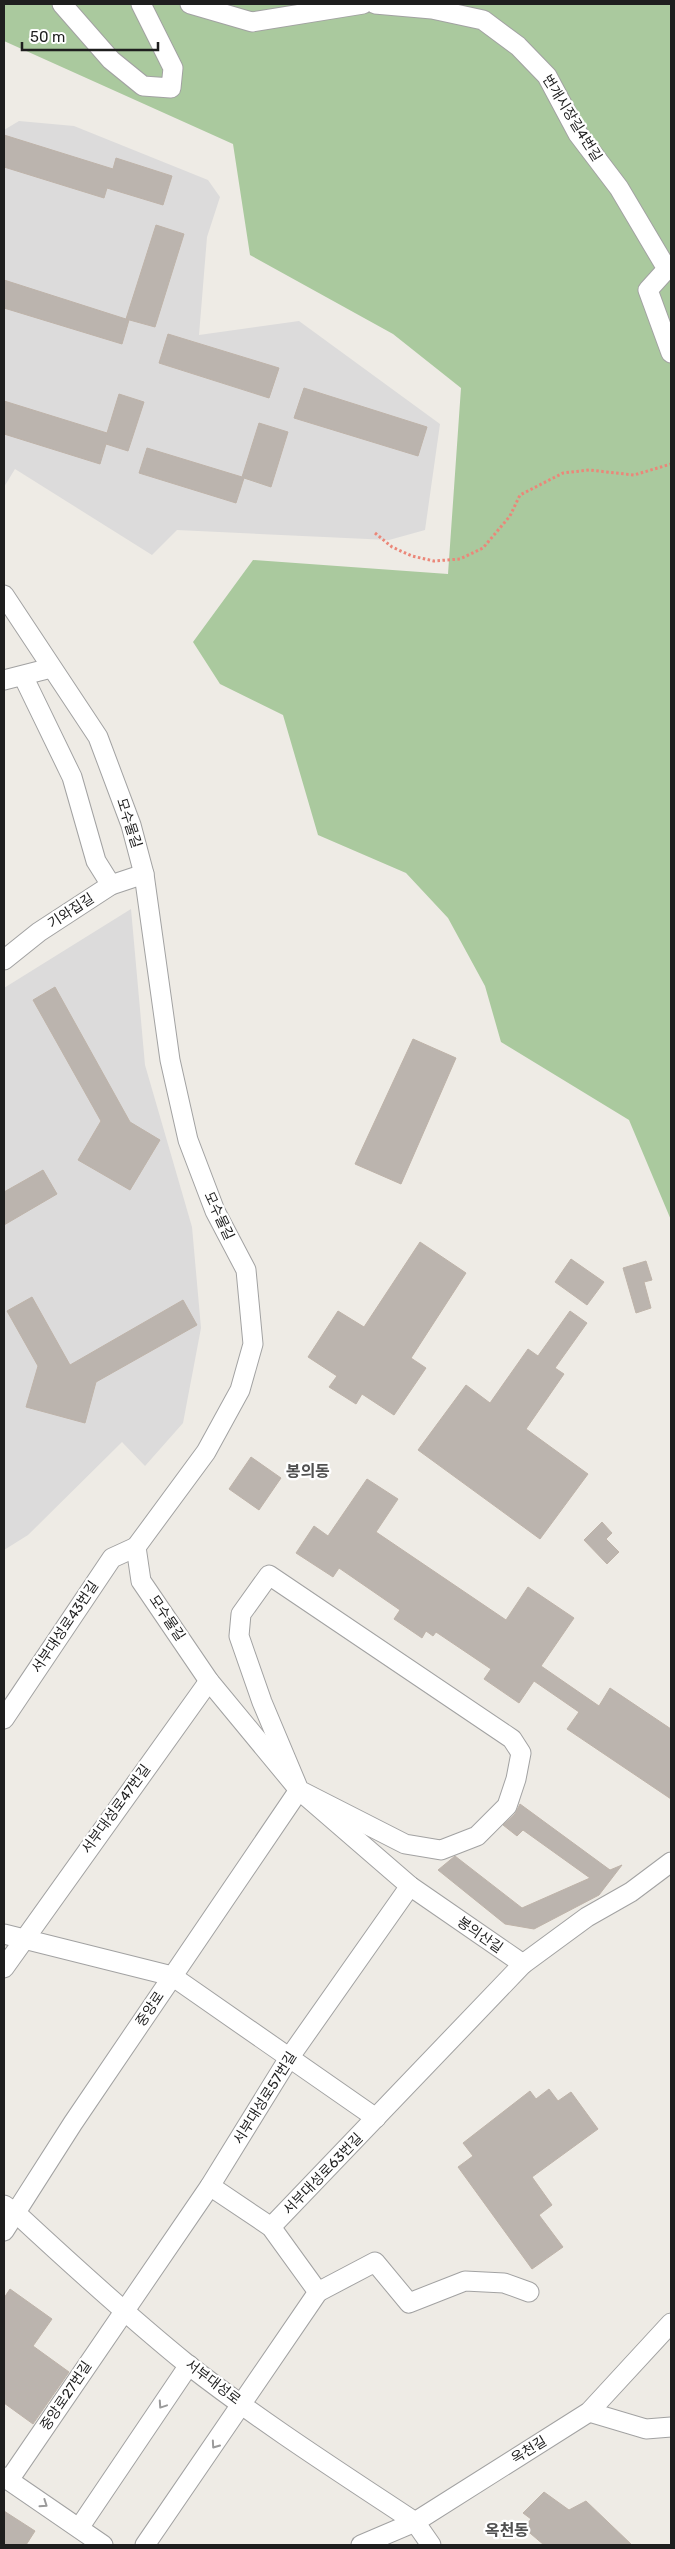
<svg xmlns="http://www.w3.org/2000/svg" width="675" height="2549" viewBox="0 0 675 2549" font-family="Rubik,'Noto Sans KR',sans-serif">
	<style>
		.residential { fill: #dcdbdb }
		.forest { fill: #aac99e }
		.building { fill: #bbb4ae; stroke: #beb3a9 }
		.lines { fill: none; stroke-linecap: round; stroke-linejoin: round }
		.minor-casing { stroke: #a2a2a2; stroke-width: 21 }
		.path { stroke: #eb8779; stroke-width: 3; stroke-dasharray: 2.5 2.5; stroke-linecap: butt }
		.minor { stroke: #fff; stroke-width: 19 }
		.oneway { stroke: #9a9a9a }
		.labels { text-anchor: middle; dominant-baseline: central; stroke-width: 4.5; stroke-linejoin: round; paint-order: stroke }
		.street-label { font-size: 14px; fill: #1e1e1e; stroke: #fff }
		.quarter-label { font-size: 16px; font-weight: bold; fill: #515151; stroke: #fff }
	</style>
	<rect width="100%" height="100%" fill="#eeebe5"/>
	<g class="residential">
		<polygon points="19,121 74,126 208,180 220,197 207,237 199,335 299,321 440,424 425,530 389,540 177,530 152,555 15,469 4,487 4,130"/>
		<polygon points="131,909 145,1065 192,1227 201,1328 183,1423 145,1466 122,1442 28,1535 4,1550 4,988"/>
	</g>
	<polygon class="forest" points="4,4 671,4 671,1220 629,1120 501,1042 485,986 448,918 406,873 318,835 283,715 220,684 193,642 253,560 448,574 461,388 393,334 250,255 233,144 4,41"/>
	<g class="building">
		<polygon points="4,135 113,169 116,158 172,176 163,205 107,188 104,198 4,167"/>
		<polygon points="156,225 184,234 155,327 126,319"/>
		<polygon points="4,280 129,320 122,344 4,308"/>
		<polygon points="168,334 279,368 269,398 159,363"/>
		<polygon points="304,388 427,427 418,456 294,418"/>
		<polygon points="119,394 144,402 128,451 106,444 100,464 4,434 4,401 107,433"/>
		<polygon points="259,423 288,432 271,487 244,478 236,503 139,473 147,448 242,477"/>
		<polygon points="55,987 130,1122 160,1140 130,1190 78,1160 101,1121 33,1000"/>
		<polygon points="413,1039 456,1058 401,1184 355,1164"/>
		<polygon points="43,1170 57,1194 4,1225 4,1192"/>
		<polygon points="420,1242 466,1273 411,1358 426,1368 394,1415 362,1394 356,1404 329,1387 337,1376 308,1357 338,1311 364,1327"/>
		<polygon points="571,1259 604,1282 587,1305 555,1282"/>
		<polygon points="646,1261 652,1280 644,1282 651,1308 636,1313 623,1268"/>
		<polygon points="32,1297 70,1365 183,1300 197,1325 96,1382 85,1423 26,1407 38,1366 7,1311"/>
		<polygon points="570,1311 587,1323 555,1368 564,1374 526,1429 588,1474 540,1539 418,1450 466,1385 490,1403 528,1349 538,1356"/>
		<polygon points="251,1457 281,1478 259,1510 229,1489"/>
		<polygon points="367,1479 398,1499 376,1532 506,1620 528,1587 574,1618 541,1666 599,1706 610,1688 671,1729 671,1799 567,1729 579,1712 534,1681 519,1703 484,1679 491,1669 436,1632 433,1636 426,1631 422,1638 394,1619 400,1610 339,1568 333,1577 296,1553 314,1526 328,1536"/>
		<polygon points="602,1522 612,1533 606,1539 619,1552 607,1564 584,1540"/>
		<polygon points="520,1804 610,1870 622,1865 599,1895 534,1929 505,1924 438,1870 455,1856 522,1908 590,1878 523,1830 517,1836 503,1825 515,1814"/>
		<polygon points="549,2089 558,2101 571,2092 598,2129 532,2177 552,2205 539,2215 563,2247 532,2269 458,2167 473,2156 463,2143 530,2091 536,2099"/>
		<polygon points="10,2289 52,2319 33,2346 69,2372 33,2424 4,2403 4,2298"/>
		<polygon points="544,2492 569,2510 586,2501 632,2545 544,2545 524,2528 531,2519 523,2513"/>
		<polygon points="4,2511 35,2531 26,2545 4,2545"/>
	</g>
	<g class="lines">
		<defs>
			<g id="minor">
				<polyline points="62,4 111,60 143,86 171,88 173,68 141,4"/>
				<polyline points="190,4 252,22 363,4"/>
				<polyline points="375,4 432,9 483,20 518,46 547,76 578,134 619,188 667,269 648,290 671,353"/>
				<polyline points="4,595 98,737 131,825 144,874 170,1060 188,1140 215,1211 246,1270 253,1344 240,1390 206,1452 136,1547 141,1581 209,1681 299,1790 410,1886 523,1964 587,1917 631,1892 671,1862"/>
				<polyline points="23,676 72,777 96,861 111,885"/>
				<polyline points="4,680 51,668"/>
				<polyline points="4,960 39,932 111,885 144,874"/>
				<polygon points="269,1575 512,1739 521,1753 516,1779 507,1806 477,1836 441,1850 405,1844 299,1790 262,1702 239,1636 241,1614"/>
				<polyline points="4,1719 112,1558 136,1547"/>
				<polyline points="4,1934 172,1976 376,2118"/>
				<polyline points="4,1968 209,1681"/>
				<path d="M 4,2205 L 16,2213 C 72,2265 128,2316 187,2364 C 260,2421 338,2471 415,2522 L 431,2545"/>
				<polyline points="271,2227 523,1964"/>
				<polyline points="4,2231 73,2123 299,1790"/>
				<polyline points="318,2292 375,2262 409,2303 465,2281 504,2283 529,2292"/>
				<polyline points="589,2412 646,2429 671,2427"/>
				<polyline points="4,2477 103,2545"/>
				<polyline points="9,2480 210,2186 289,2058 410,1886"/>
				<polyline points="79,2528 189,2365"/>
				<polyline points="145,2545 318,2292 271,2227 210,2186"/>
				<polyline points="361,2545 415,2522 589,2412 671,2323"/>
			</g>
		</defs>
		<use href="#minor" class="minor-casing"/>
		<polyline class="path" points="375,533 392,547 412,556 434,561 460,559 483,548 510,516 520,495 563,473 589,470 634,475 671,464"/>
		<use href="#minor" class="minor"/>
	</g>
	<defs><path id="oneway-chevron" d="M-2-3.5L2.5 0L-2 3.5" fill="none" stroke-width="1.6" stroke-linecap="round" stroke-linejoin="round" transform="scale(1.25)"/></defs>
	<g class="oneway">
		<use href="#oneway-chevron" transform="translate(162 2405) rotate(124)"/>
		<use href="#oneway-chevron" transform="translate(215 2445) rotate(125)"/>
		<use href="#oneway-chevron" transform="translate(44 2504) rotate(34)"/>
	</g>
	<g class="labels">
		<g class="street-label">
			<text transform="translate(572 118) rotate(58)">번개시장길4번길</text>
			<text transform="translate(129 823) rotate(72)">모수물길</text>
			<text transform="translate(71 911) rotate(-33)">기와집길</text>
			<text transform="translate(219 1216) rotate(65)">모수물길</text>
			<text transform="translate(167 1618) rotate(56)">모수물길</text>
			<text transform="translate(65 1627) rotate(-56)">서부대성로43번길</text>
			<text transform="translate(116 1809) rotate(-54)">서부대성로47번길</text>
			<text transform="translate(480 1935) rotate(35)">봉의산길</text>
			<text transform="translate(150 2009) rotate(-56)">중앙로</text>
			<text transform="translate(265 2098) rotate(-58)">서부대성로57번길</text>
			<text transform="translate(323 2174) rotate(-46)">서부대성로63번길</text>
			<text transform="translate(213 2382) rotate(37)">서부대성로</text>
			<text transform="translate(66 2396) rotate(-56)">중앙로27번길</text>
			<text transform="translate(529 2450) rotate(-32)">옥천길</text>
		</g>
		<g class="quarter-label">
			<text x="308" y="1471">봉의동</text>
			<text x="507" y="2530">옥천동</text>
		</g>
	</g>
	<rect width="675" height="2549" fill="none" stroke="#1e1e1e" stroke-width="10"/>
	<path d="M22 42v8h136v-8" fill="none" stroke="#1e1e1e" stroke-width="2.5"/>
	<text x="30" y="42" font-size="15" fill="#1e1e1e" stroke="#ffffff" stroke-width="4" paint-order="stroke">50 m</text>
</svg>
